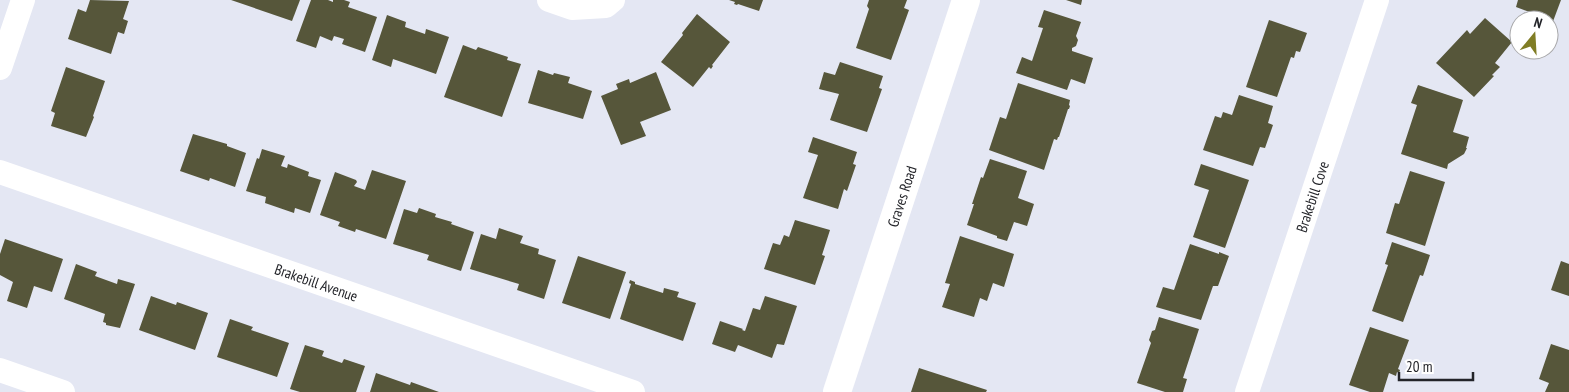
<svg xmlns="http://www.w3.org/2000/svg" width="1569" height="392" viewBox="0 0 1569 392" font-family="'PT Sans Narrow',sans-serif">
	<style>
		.building { fill: #56563a }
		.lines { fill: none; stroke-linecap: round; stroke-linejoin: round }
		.street { stroke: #fff; stroke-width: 24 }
		.secondary { stroke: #fff; stroke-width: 28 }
		.labels { text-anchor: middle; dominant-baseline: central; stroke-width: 5; stroke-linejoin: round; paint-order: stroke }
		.street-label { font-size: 15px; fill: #232429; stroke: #fff }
	</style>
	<rect width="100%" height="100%" fill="#e4e7f3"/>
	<g class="building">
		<polygon points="90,0 129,1 123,19 128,21 124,34 118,32 111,54 68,39 78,9 86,12"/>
		<polygon points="231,0 300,0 292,21"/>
		<polygon points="311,0 328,0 333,2 333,0 344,0 350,2 348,7 377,17 365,52 342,44 344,39 334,36 332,41 320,36 316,48 296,41"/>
		<polygon points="729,0 763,0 759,11 738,4 737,5 734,4 735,2"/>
		<polygon points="869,0 907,0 904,8 909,10 891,60 856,48 869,9 867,6"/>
		<polygon points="1066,0 1082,0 1081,5"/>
		<polygon points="1518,0 1561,0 1549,32 1549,20 1533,20 1535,14 1516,7"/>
		<polygon points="1044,10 1081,22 1076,36 1078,40 1076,46 1072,48 1072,51 1093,58 1085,84 1071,79 1067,90 1016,73 1022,57 1032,61 1043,28 1038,27"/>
		<polygon points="697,14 730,42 712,65 713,66 711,69 709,67 693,87 661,62 683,35 682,33"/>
		<polygon points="387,15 406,22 405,27 425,34 426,29 449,37 436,74 393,59 391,67 372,60"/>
		<polygon points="1485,18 1512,42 1495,63 1500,67 1492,75 1494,76 1474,97 1436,63 1467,30 1470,34"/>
		<polygon points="1269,20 1307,33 1300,52 1296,51 1294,58 1291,57 1277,97 1246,87"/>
		<polygon points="463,45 476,50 478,47 508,57 507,60 521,64 502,117 444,97"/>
		<polygon points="840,62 883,76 879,88 882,89 867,132 830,120 839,94 819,89 824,72 835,75"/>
		<polygon points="66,67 105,81 93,116 94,117 86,137 51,126 55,113 51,111"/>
		<polygon points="538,70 553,75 554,73 570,77 568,83 592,91 583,119 528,103"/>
		<polygon points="656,72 671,110 640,122 646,136 621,145 601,96 618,89 616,84 629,79 630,83"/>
		<polygon points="1018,83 1070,100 1069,105 1070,106 1069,109 1068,109 1059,137 1058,137 1057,140 1054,139 1044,170 989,150 1000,117 1006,119"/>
		<polygon points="1418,85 1463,100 1453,132 1469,137 1466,148 1467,148 1464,154 1448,164 1447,169 1401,154 1417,105 1411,103"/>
		<polygon points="1239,95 1273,106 1268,123 1273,125 1265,148 1260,147 1253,166 1203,150 1215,116 1221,118 1223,112 1232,115"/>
		<polygon points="193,134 227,144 227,146 246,153 235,187 210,178 209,181 180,171"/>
		<polygon points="813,137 857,152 853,164 856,165 847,191 844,189 838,209 803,198 818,155 808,152"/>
		<polygon points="262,149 285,156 281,166 287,168 288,164 309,172 308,176 321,180 310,213 295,208 294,213 265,203 266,197 246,191 257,158 259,159"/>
		<polygon points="990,159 1027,171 1018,198 1034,204 1027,226 1014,222 1007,241 997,238 997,236 967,225 974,204 972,204 981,177 983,178"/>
		<polygon points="1201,164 1249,180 1225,248 1193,237 1209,190 1194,185"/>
		<polygon points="372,170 406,181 386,239 356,229 355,232 338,226 340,222 320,215 335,172 356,180 357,182 354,186 365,190"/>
		<polygon points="1410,171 1445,182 1425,246 1386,233 1395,203 1399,204"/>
		<polygon points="419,208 436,214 435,217 452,222 451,224 474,232 461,271 427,260 429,255 393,244 404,209 417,213"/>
		<polygon points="795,220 830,230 822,255 825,256 815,285 764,269 773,243 780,245 784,235 789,237"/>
		<polygon points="499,228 523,236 520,243 539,249 538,254 556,260 544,299 517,290 519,284 470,269 481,234 496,239"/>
		<polygon points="960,236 1014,254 1004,287 993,283 987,301 980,298 974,317 942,307 950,284 945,283"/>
		<polygon points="5,239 63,259 52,292 34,286 27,308 7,301 13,282 0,275 0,254"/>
		<polygon points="1392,242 1430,255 1423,276 1420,275 1403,322 1372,311 1388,265 1385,264"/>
		<polygon points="1190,244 1219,254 1219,252 1229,256 1218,286 1213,286 1201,320 1156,307 1163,287 1174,290"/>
		<polygon points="578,256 626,272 610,319 562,303"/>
		<polygon points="1561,261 1569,264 1569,296 1551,290"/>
		<polygon points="76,264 97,272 95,276 117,284 118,279 135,284 120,328 106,325 106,323 103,322 105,314 64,299"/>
		<polygon points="630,280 635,282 635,284 663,293 664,288 679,292 677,297 696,303 683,341 620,319 631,284 629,283"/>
		<polygon points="151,296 176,305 177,302 208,313 195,350 139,330"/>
		<polygon points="765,296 797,306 784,345 777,344 772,358 738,345 735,352 712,344 720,321 743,329 742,330 745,331 753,308 760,310"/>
		<polygon points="1159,317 1199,329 1183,378 1187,379 1183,392 1165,392 1137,383 1151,343 1149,340 1152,331 1155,330"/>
		<polygon points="230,319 253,327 251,330 289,343 277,377 217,357"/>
		<polygon points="1370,327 1409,340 1398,369 1400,370 1399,373 1397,372 1396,376 1389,373 1383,392 1370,392 1349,385"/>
		<polygon points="1551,344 1569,350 1569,392 1545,392 1549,383 1539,379"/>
		<polygon points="305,345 324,351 322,356 342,363 344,359 365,366 356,392 300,392 290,389"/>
		<polygon points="919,368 987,390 986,392 911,392"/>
		<polygon points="376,373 410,385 411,382 439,392 370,392"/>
	</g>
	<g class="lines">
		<g class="street">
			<polyline points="549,0 572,8 606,6 613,0"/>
			<polyline points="0,68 23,0"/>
			<path id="s1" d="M 0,172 L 633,392"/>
			<polyline points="0,370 63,392"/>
			<path id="s2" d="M 1247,392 L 1377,0"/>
		</g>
		<path class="secondary" id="s3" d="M 837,392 L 966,0"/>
	</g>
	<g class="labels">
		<g class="street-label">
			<text stroke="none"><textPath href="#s3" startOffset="206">Graves Road</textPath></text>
			<text stroke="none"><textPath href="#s2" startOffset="206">Brakebill Cove</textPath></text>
			<text stroke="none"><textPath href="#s1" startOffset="335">Brakebill Avenue</textPath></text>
		</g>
	</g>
	<g transform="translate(1534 35) rotate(18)"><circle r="24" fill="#ffffff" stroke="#a7a7a9"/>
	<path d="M0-4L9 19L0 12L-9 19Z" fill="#807d25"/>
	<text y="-8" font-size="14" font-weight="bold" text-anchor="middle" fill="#232429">N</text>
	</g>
	<path d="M1399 372v8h74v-8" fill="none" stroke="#232429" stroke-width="2.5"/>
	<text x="1406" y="372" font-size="15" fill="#232429" stroke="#ffffff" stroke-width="4" paint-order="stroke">20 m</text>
</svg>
